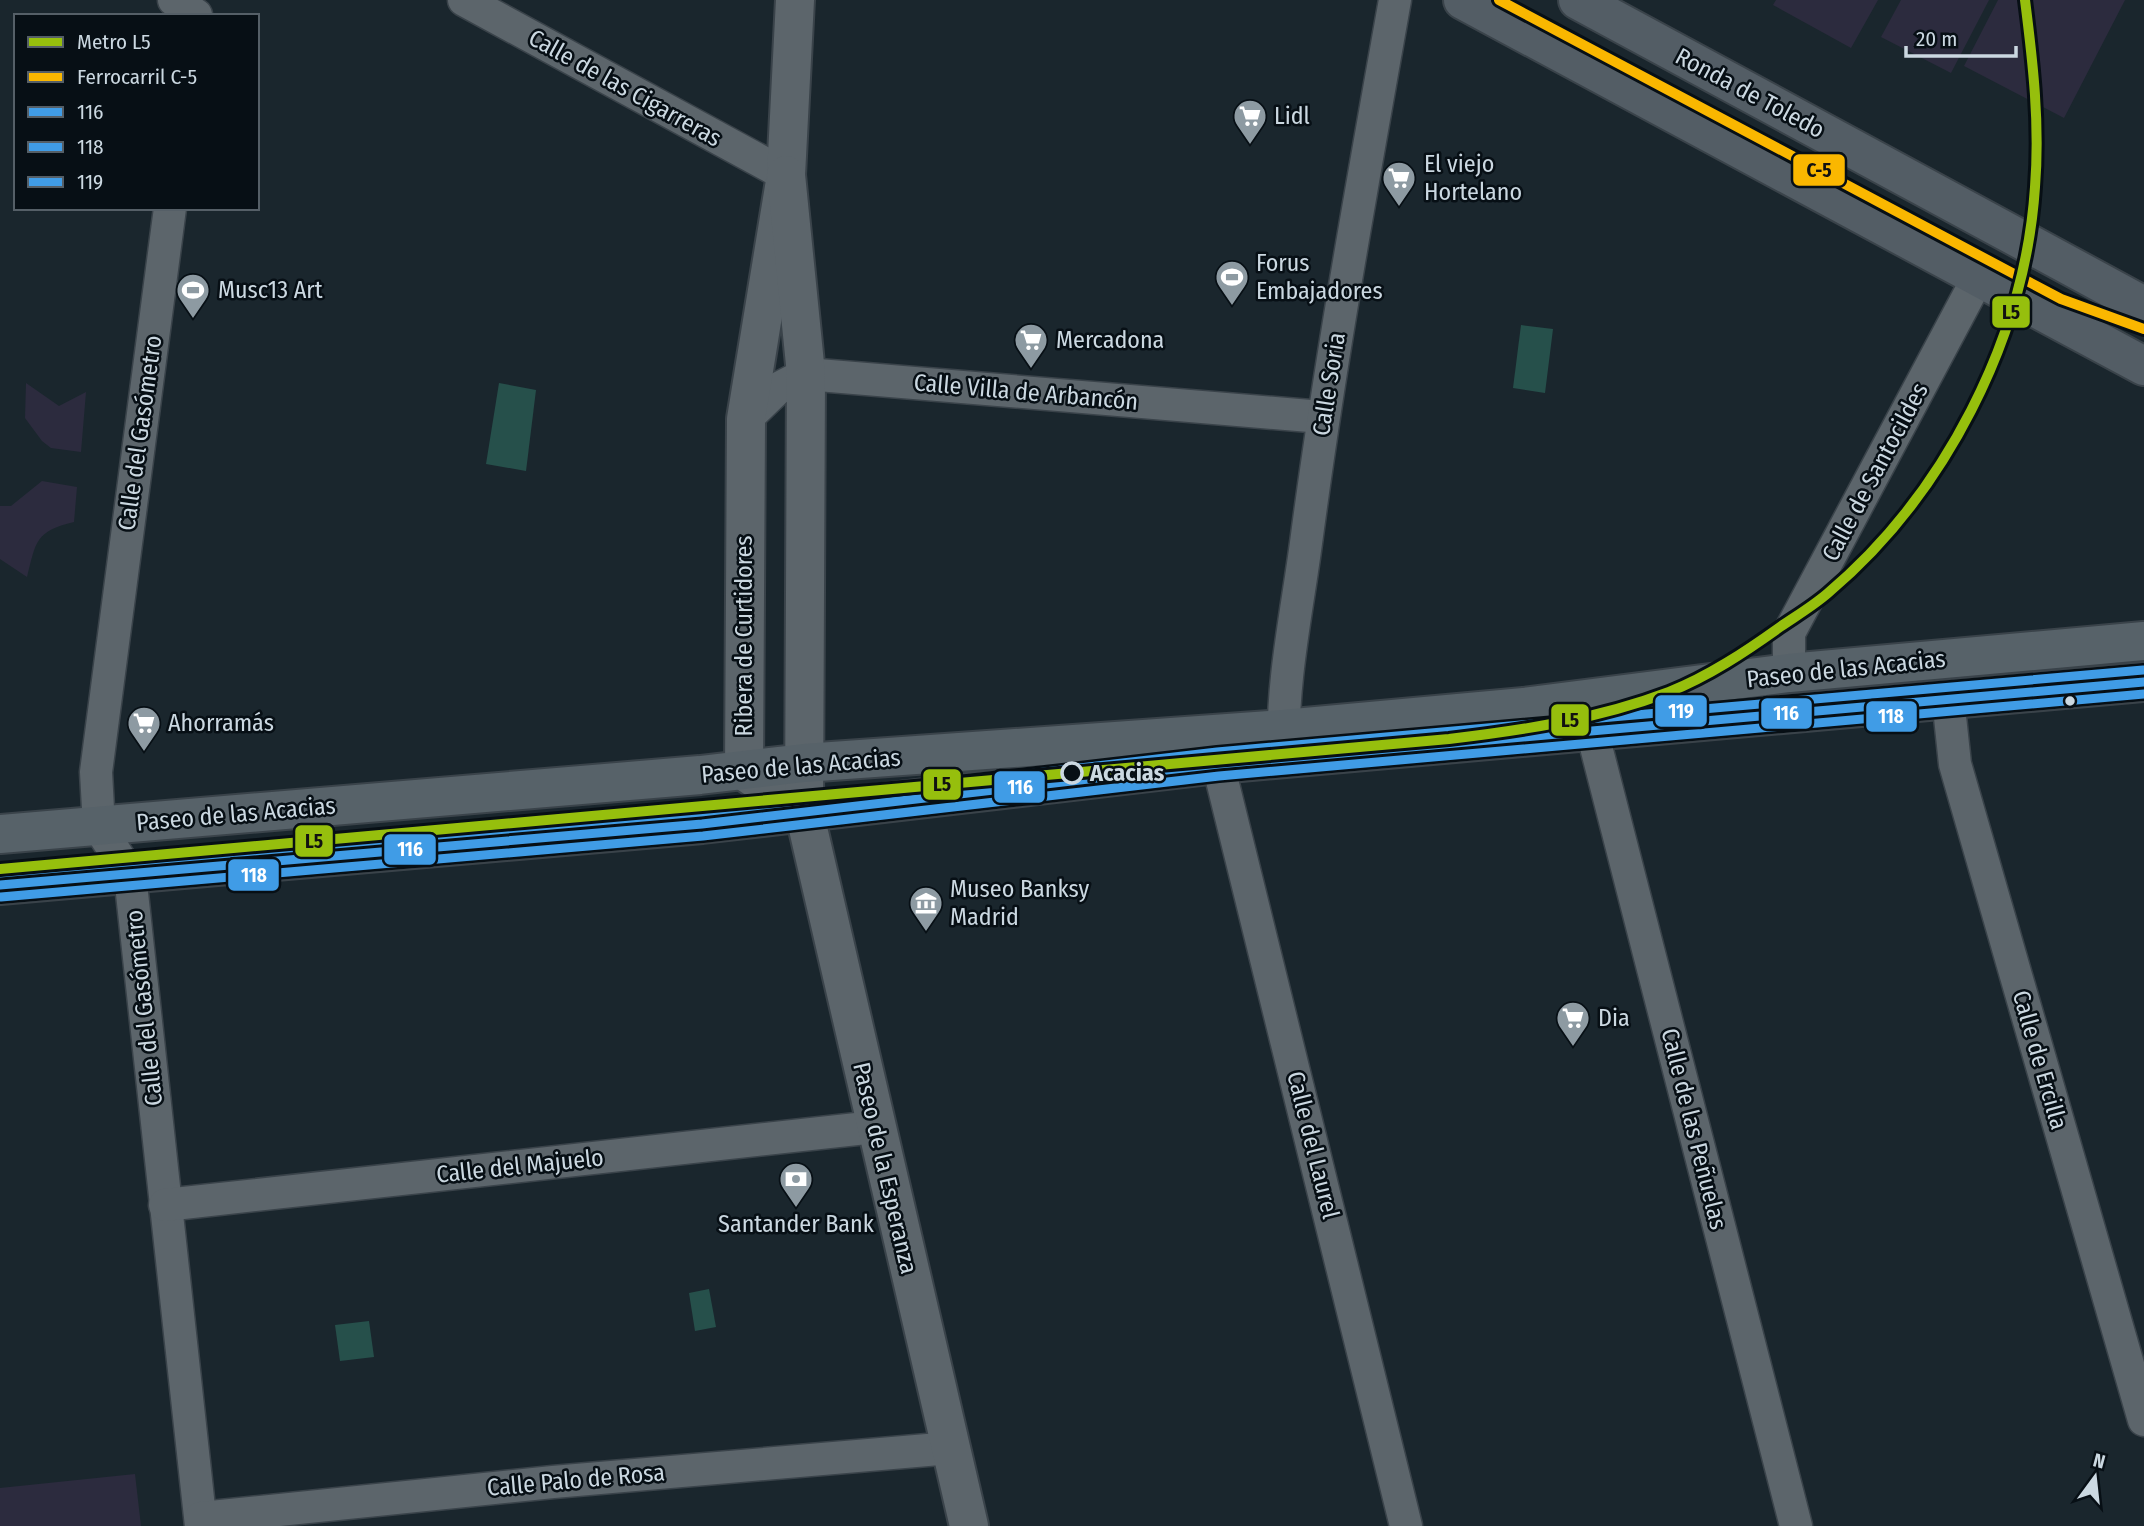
<svg xmlns="http://www.w3.org/2000/svg" width="2144" height="1526" viewBox="0 0 2144 1526" font-family="'Fira Sans Condensed',sans-serif">
	<style>
		.green { fill: #2c2b3e }
		.water { fill: #26504b }
		.lines { fill: none; stroke-linecap: round; stroke-linejoin: round }
		.minor-casing { stroke: #3a434a; stroke-width: 35 }
		.tertiary-casing { stroke: #3a434a; stroke-width: 42 }
		.secondary-casing { stroke: #3a434a; stroke-width: 42 }
		.primary-casing { stroke: #3a434a; stroke-width: 42 }
		.minor { stroke: #5c656b; stroke-width: 32 }
		.tertiary { stroke: #5c656b; stroke-width: 38 }
		.secondary { stroke: #576269; stroke-width: 38 }
		.primary { stroke: #535d65; stroke-width: 38 }
		.bus-1-casing { stroke: #070f15; stroke-width: 14 }
		.bus-2-casing { stroke: #070f15; stroke-width: 14 }
		.bus-3-casing { stroke: #070f15; stroke-width: 14 }
		.bus-1 { stroke: #409ce6; stroke-width: 9 }
		.bus-2 { stroke: #409ce6; stroke-width: 9 }
		.bus-3 { stroke: #409ce6; stroke-width: 9 }
		.rail-1-casing { stroke: #070f15; stroke-width: 16 }
		.rail-1 { stroke: #fab700; stroke-width: 10 }
		.metro-1-casing { stroke: #070f15; stroke-width: 16 }
		.metro-1 { stroke: #96bf0d; stroke-width: 10 }
		.bus-dot { fill: #cbd8e1; stroke: #070f15; stroke-width: 2.5 }
		.stop-dot { fill: #070f15; stroke: #cbd8e1; stroke-width: 3.5 }
		.labels { text-anchor: middle; dominant-baseline: central; stroke-width: 5; stroke-linejoin: round; paint-order: stroke }
		.street-label { font-size: 24px; fill: #cbd8e1; stroke: #070f15 }
		.poi-label { font-size: 24px; fill: #cbd8e1; stroke: #070f15; text-anchor: start }
		.stop-label { font-size: 24px; font-weight: bold; fill: #cbd8e1; stroke: #070f15; text-anchor: start }
		.line-badge { stroke: #070f15; stroke-width: 2.5 }
		.badge-label { font-size: 19px; text-anchor: middle; font-weight: bold; fill: #fff }
		.pale-badge-label { font-size: 19px; text-anchor: middle; font-weight: bold; fill: #111 }
	</style>
	<rect width="100%" height="100%" fill="#1a262d"/>
	<g class="green">
		<polygon points="1776,0 1878,0 1851,48 1773,5"/>
		<polygon points="1901,0 1989,0 1951,73 1881,37"/>
		<polygon points="1998,0 2125,0 2064,118 1964,66"/>
		<polygon points="26,383 59,406 86,392 81,452 51,448 42,441 25,418"/>
		<path d="M 42,481 L 77,487 L 74,522 C 35,531 36,542 27,577 L 0,559 L 0,506 L 11,506 Z"/>
		<polygon points="135,1474 141,1526 0,1526 0,1488"/>
	</g>
	<g class="water">
		<polygon points="1521,325 1553,329 1545,393 1513,388"/>
		<polygon points="499,383 536,390 526,471 486,464"/>
		<polygon points="709,1289 716,1327 695,1331 689,1293"/>
		<polygon points="369,1321 374,1357 340,1361 335,1325"/>
	</g>
	<g class="lines">
		<defs>
			<g id="minor">
				<polyline points="174,0 196,15"/>
				<polyline points="464,0 786,175"/>
				<polyline points="170,208 96,772 99,827 130,875 201,1526"/>
				<polyline points="746,419 777,389 806,374 1322,417"/>
				<polyline points="1789,673 1789,633 1979,276"/>
				<polyline points="1948,698 1955,764 2144,1420"/>
				<polyline points="1590,710 1592,731 1796,1526"/>
				<path d="M 1284,753 C 1281,684 1297,611 1306,543 C 1330,361 1363,180 1395,0"/>
				<polyline points="1218,764 1406,1526"/>
				<polyline points="165,1205 875,1127"/>
				<polyline points="201,1518 553,1482 951,1448"/>
			</g>
			<g id="tertiary">
				<polyline points="795,0 786,175 746,419 744,771 804,811"/>
				<polyline points="786,175 806,374 804,811 969,1526"/>
			</g>
			<g id="secondary">
				<polyline points="0,834 700,775 804,763 1283,729 1524,707 1789,673 2144,641"/>
				<polyline points="0,885 702,824 1218,764 2144,682"/>
			</g>
			<g id="primary">
				<polyline points="1463,0 2144,366"/>
				<polyline points="1578,0 2144,306"/>
			</g>
		</defs>
		<use href="#minor" class="minor-casing"/>
		<use href="#tertiary" class="tertiary-casing"/>
		<use href="#secondary" class="secondary-casing"/>
		<use href="#primary" class="primary-casing"/>
		<use href="#minor" class="minor"/>
		<use href="#tertiary" class="tertiary"/>
		<use href="#secondary" class="secondary"/>
		<use href="#primary" class="primary"/>
		<defs>
			<polyline id="bus-1" points="0,885 702,824 1218,764 2144,682"/>
			<polyline id="bus-2" points="1,897 703,836 1219,776 2144,694"/>
			<polyline id="bus-3" points="0,873 701,812 1217,752 2143,670"/>
		</defs>
		<use href="#bus-1" class="bus-1-casing"/>
		<use href="#bus-2" class="bus-2-casing"/>
		<use href="#bus-3" class="bus-3-casing"/>
		<use href="#bus-1" class="bus-1"/>
		<use href="#bus-2" class="bus-2"/>
		<use href="#bus-3" class="bus-3"/>
		<defs>
			<polyline id="rail-1" points="1499,0 2061,299 2144,329"/>
		</defs>
		<use href="#rail-1" class="rail-1-casing"/>
		<use href="#rail-1" class="rail-1"/>
		<defs>
			<path id="metro-1" d="M 0,869 L 1449,739 C 1524,730 1598,719 1669,692 C 1709,676 1745,652 1780,627 C 1796,616 1813,606 1828,593 C 1944,495 2025,339 2035,187 C 2040,124 2033,63 2025,0"/>
		</defs>
		<use href="#metro-1" class="metro-1-casing"/>
		<use href="#metro-1" class="metro-1"/>
	</g>
	<defs>
		<symbol id="supermarket-pin" viewBox="-11 -11 22 30"><path d="M0 17L-7.5 6A9.5 9.5 0 1 1 7.5 6Z" fill="#8d9aa2" stroke="#070f15"/><path d="M-6-5.5h2.5l.6 2H6L4.5 2H-2.5L-4.4-4H-6ZM-1.5 3.2a1.3 1.3 0 1 0 .1 0ZM3 3.2a1.3 1.3 0 1 0 .1 0Z" fill="#fff"/></symbol>
		<symbol id="stadium-pin" viewBox="-11 -11 22 30"><path d="M0 17L-7.5 6A9.5 9.5 0 1 1 7.5 6Z" fill="#8d9aa2" stroke="#070f15"/><path d="M0-5a6.5 5 0 1 0 0 10a6.5 5 0 1 0 0-10ZM-3.5-1.8h7v3.6h-7Z" fill="#fff"/></symbol>
		<symbol id="museum-pin" viewBox="-11 -11 22 30"><path d="M0 17L-7.5 6A9.5 9.5 0 1 1 7.5 6Z" fill="#8d9aa2" stroke="#070f15"/><path d="M0-6L6-3V-2H-6V-3ZM-5-1h2V3h-2ZM-1-1h2V3h-2ZM3-1h2V3H3ZM-6 4H6V6H-6Z" fill="#fff"/></symbol>
		<symbol id="bank-pin" viewBox="-11 -11 22 30"><path d="M0 17L-7.5 6A9.5 9.5 0 1 1 7.5 6Z" fill="#8d9aa2" stroke="#070f15"/><path d="M-6-4H6V4H-6ZM0-2.3a2.3 2.3 0 1 0 0 4.6a2.3 2.3 0 1 0 0-4.6Z" fill="#fff"/></symbol>
	</defs>
	<g fill-rule="evenodd">
		<use href="#supermarket-pin" x="1231" y="97" width="38" height="52"/>
		<use href="#supermarket-pin" x="1380" y="159" width="38" height="52"/>
		<use href="#stadium-pin" x="1213" y="258" width="38" height="52"/>
		<use href="#stadium-pin" x="174" y="271" width="38" height="52"/>
		<use href="#supermarket-pin" x="1012" y="321" width="38" height="52"/>
		<use href="#supermarket-pin" x="125" y="704" width="38" height="52"/>
		<use href="#museum-pin" x="907" y="884" width="38" height="52"/>
		<use href="#supermarket-pin" x="1554" y="999" width="38" height="52"/>
		<use href="#bank-pin" x="777" y="1160" width="38" height="52"/>
	</g>
	<circle class="bus-dot" cx="2070" cy="701" r="6"/>
	<circle class="stop-dot" cx="1072" cy="773" r="10"/>
	<g class="labels">
		<g class="street-label">
			<text transform="translate(625 88) rotate(29)">Calle de las Cigarreras</text>
			<text transform="translate(1750 93) rotate(28)">Ronda de Toledo</text>
			<text transform="translate(1329 384) rotate(-81)">Calle Soria</text>
			<text transform="translate(1026 392) rotate(5)">Calle Villa de Arbancón</text>
			<text transform="translate(140 433) rotate(-82)">Calle del Gasómetro</text>
			<text transform="translate(1875 472) rotate(-62)">Calle de Santocildes</text>
			<text transform="translate(744 636) rotate(-90)">Ribera de Curtidores</text>
			<text transform="translate(1846 669) rotate(-6)">Paseo de las Acacias</text>
			<text transform="translate(801 766) rotate(-5)">Paseo de las Acacias</text>
			<text transform="translate(236 814) rotate(-5)">Paseo de las Acacias</text>
			<text transform="translate(144 1008) rotate(-96)">Calle del Gasómetro</text>
			<text transform="translate(2040 1060) rotate(74)">Calle de Ercilla</text>
			<text transform="translate(1694 1129) rotate(76)">Calle de las Peñuelas</text>
			<text transform="translate(1313 1145) rotate(76)">Calle del Laurel</text>
			<text transform="translate(520 1166) rotate(-6)">Calle del Majuelo</text>
			<text transform="translate(885 1168) rotate(77)">Paseo de la Esperanza</text>
			<text transform="translate(576 1480) rotate(-5)">Calle Palo de Rosa</text>
		</g>
		<g class="poi-label">
			<text x="1274" y="116">Lidl</text>
			<text x="1424" y="164">El viejo<tspan x="1424" dy="28">Hortelano</tspan></text>
			<text x="1256" y="263">Forus<tspan x="1256" dy="28">Embajadores</tspan></text>
			<text x="218" y="290">Musc13 Art</text>
			<text x="1056" y="340">Mercadona</text>
			<text x="168" y="723">Ahorramás</text>
			<text x="950" y="889">Museo Banksy<tspan x="950" dy="28">Madrid</tspan></text>
			<text x="1598" y="1018">Dia</text>
			<text x="796" y="1224" text-anchor="middle">Santander Bank</text>
		</g>
		<g class="stop-label">
			<text x="1090" y="773">Acacias</text>
		</g>
	</g>
	<g class="line-badge">
		<rect x="1792" y="153" width="54" height="34" rx="7" fill="#fab700"/>
		<rect x="1991" y="295" width="40" height="34" rx="7" fill="#96bf0d"/>
		<rect x="1654" y="694" width="54" height="34" rx="7" fill="#409ce6"/>
		<rect x="1760" y="697" width="53" height="33" rx="7" fill="#409ce6"/>
		<rect x="1865" y="700" width="53" height="33" rx="7" fill="#409ce6"/>
		<rect x="1550" y="703" width="40" height="34" rx="7" fill="#96bf0d"/>
		<rect x="922" y="768" width="40" height="33" rx="7" fill="#96bf0d"/>
		<rect x="993" y="770" width="53" height="34" rx="7" fill="#409ce6"/>
		<rect x="294" y="824" width="40" height="34" rx="7" fill="#96bf0d"/>
		<rect x="383" y="833" width="54" height="33" rx="7" fill="#409ce6"/>
		<rect x="227" y="858" width="53" height="34" rx="7" fill="#409ce6"/>
	</g>
	<g class="badge-label">
		<text x="1681" y="718">119</text>
		<text x="1786" y="720">116</text>
		<text x="1891" y="723">118</text>
		<text x="1020" y="794">116</text>
		<text x="410" y="856">116</text>
		<text x="254" y="882">118</text>
	</g>
	<g class="pale-badge-label">
		<text x="1819" y="177">C-5</text>
		<text x="2011" y="319">L5</text>
		<text x="1570" y="727">L5</text>
		<text x="942" y="791">L5</text>
		<text x="314" y="848">L5</text>
	</g>
	<rect x="14" y="14" width="245" height="196" fill="#070f15" stroke="#555f67" stroke-width="2"/>
	<rect x="28" y="37" width="35" height="10" fill="#96bf0d" stroke="#555f67" stroke-width="2"/>
	<text x="77" y="49" font-size="21" fill="#cbd8e1">Metro L5</text>
	<rect x="28" y="72" width="35" height="10" fill="#fab700" stroke="#555f67" stroke-width="2"/>
	<text x="77" y="84" font-size="21" fill="#cbd8e1">Ferrocarril C-5</text>
	<rect x="28" y="107" width="35" height="10" fill="#409ce6" stroke="#555f67" stroke-width="2"/>
	<text x="77" y="119" font-size="21" fill="#cbd8e1">116</text>
	<rect x="28" y="142" width="35" height="10" fill="#409ce6" stroke="#555f67" stroke-width="2"/>
	<text x="77" y="154" font-size="21" fill="#cbd8e1">118</text>
	<rect x="28" y="177" width="35" height="10" fill="#409ce6" stroke="#555f67" stroke-width="2"/>
	<text x="77" y="189" font-size="21" fill="#cbd8e1">119</text>
	<g transform="translate(2095 1477) rotate(15)" stroke="#070f15" stroke-width="5" paint-order="stroke">
	<path d="M0-5L12 26L0 18L-12 26Z" fill="#cbd8e1"/>
	<text y="-10" font-size="19" font-weight="bold" text-anchor="middle" fill="#cbd8e1">N</text>
	</g>
	<path d="M1906 46v10h110v-10" fill="none" stroke="#cbd8e1" stroke-width="3.5"/>
	<text x="1916" y="46" font-size="21" fill="#cbd8e1" stroke="#070f15" stroke-width="5" paint-order="stroke">20 m</text>
</svg>
